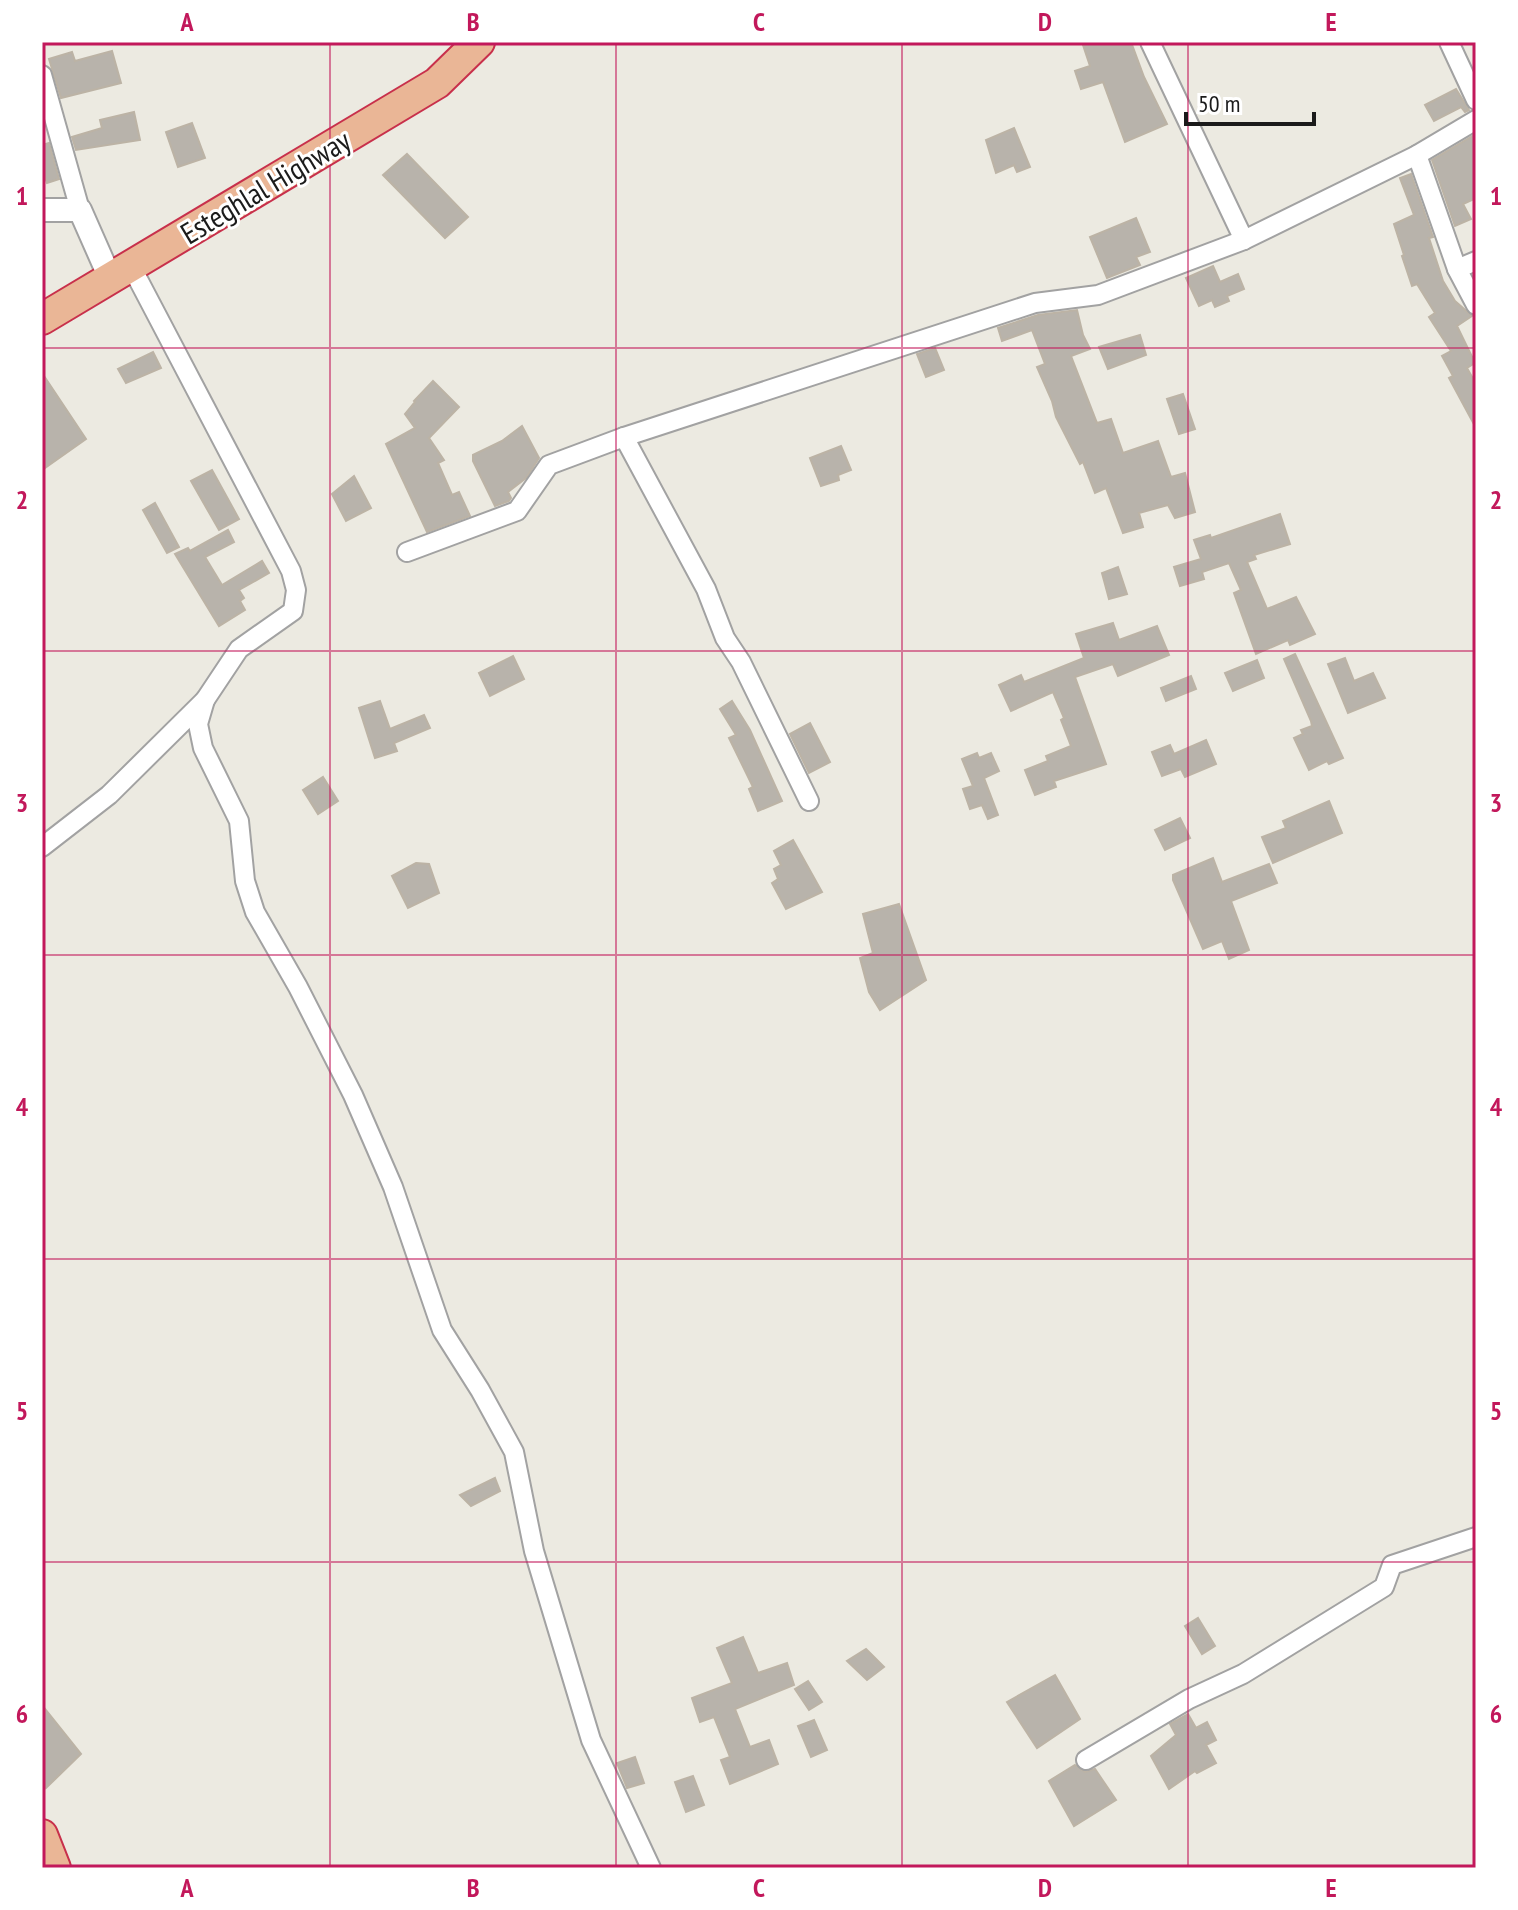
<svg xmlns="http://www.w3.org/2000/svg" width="1518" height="1910" viewBox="0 0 1518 1910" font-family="'PT Sans Narrow',sans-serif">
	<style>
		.building { fill: #b8b3ab; stroke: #bcb3a5; stroke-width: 2 }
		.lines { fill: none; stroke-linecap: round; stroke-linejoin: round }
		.minor-casing { stroke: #a2a2a2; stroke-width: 22 }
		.tertiary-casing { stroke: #a2a2a2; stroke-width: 26 }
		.trunk-casing { stroke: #c8304b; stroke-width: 34 }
		.minor { stroke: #fff; stroke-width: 18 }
		.tertiary { stroke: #fff; stroke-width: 22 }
		.trunk { stroke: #eab696; stroke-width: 30 }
		.grid { fill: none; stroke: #c2185b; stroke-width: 2; stroke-opacity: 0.55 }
		.labels { text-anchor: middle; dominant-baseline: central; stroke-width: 6; stroke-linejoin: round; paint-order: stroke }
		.street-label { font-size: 30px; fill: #1b1b1b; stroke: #fff }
		.neatline { fill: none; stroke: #c2185b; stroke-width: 3 }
		.grid-label { font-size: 26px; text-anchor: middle; font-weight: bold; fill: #c2185b }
	</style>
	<rect width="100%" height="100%" fill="#eceae1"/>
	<g class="building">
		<polygon points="1082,42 1131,42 1144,77 1167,124 1125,142 1103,82 1081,89 1075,71 1090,66"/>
		<polygon points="112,51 121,83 61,98 49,59 72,52 75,61"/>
		<polygon points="1456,89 1469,110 1465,112 1461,107 1434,121 1425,105"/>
		<polygon points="134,112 140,140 76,150 72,137 102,128 100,120"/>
		<polygon points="192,123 205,158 178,167 166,132"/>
		<polygon points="1014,128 1030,167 1017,172 1014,165 996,173 986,140"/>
		<polygon points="1476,134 1476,198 1463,204 1471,219 1455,226 1432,160"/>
		<polygon points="49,143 59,179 47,183 42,168 42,145"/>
		<polygon points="407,154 468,217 445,238 383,175"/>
		<polygon points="1411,174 1433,237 1429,238 1443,281 1455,301 1472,316 1457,326 1475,363 1467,368 1476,384 1476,428 1449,378 1453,376 1442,356 1451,351 1429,317 1435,313 1417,284 1412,286 1402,256 1404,255 1394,224 1414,215 1400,178"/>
		<polygon points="1136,218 1150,252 1136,257 1140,265 1107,278 1090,237"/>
		<polygon points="1213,266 1220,282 1238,274 1244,289 1227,296 1229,301 1215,307 1212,300 1199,306 1186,278"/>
		<polygon points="1077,310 1083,335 1090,349 1071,356 1097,423 1111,419 1123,453 1158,441 1171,477 1185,473 1195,512 1175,518 1168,505 1139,513 1143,527 1123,533 1106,488 1095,493 1083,462 1080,464 1056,417 1052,401 1037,367 1045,364 1032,330 1002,341 998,328 1038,315"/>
		<polygon points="1140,335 1146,355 1108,369 1099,347"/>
		<polygon points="935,348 944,370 926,377 917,354"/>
		<polygon points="153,352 161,368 126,383 118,369"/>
		<polygon points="42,373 86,439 42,470"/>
		<polygon points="433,381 459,407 429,438 444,460 438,463 452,495 459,492 470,516 427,532 386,444 415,428 405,414 415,402 414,401"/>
		<polygon points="1183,394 1195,429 1179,434 1167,399"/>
		<polygon points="522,426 539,458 526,478 508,492 511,498 509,501 495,506 473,461 473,455 502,441"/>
		<polygon points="841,446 851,470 838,475 839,480 821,486 810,458"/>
		<polygon points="212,470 239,519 219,530 191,481"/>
		<polygon points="354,476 371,508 346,521 332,494"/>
		<polygon points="155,503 179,547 167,553 143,510"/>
		<polygon points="1280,514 1290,544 1254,555 1256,559 1247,562 1267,609 1296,597 1315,634 1290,645 1288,640 1256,654 1234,593 1241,590 1229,563 1202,572 1204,579 1180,586 1174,567 1201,559 1194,540 1210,535 1211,538"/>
		<polygon points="228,530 234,542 205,557 222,585 262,561 269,573 239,590 244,598 240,601 245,610 219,626 175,554 188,548 190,551"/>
		<polygon points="1118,567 1127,594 1109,599 1102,573"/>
		<polygon points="1113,623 1119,640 1157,626 1169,655 1118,676 1113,664 1075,677 1106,764 1054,781 1056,787 1035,795 1025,770 1048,761 1046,756 1071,746 1061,720 1064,718 1053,692 1011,711 999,685 1021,675 1024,682 1084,658 1076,634"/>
		<polygon points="1295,654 1343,758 1329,764 1327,761 1309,770 1294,738 1303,734 1301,730 1312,726 1311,721 1284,659"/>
		<polygon points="513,656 524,679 490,696 479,673"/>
		<polygon points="1345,658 1354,681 1373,673 1385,698 1348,713 1328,664"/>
		<polygon points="1257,660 1264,678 1233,691 1225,673"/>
		<polygon points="1191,676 1196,689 1166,701 1161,688"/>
		<polygon points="380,701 390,729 424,715 430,728 394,743 397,751 375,758 359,708"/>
		<polygon points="732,701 750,730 782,801 758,811 749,789 753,787 729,738 736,735 720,709"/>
		<polygon points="810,723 830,762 809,773 790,734"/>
		<polygon points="1206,740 1216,764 1185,777 1181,769 1162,776 1152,752 1170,745 1174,754"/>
		<polygon points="977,753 979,758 991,753 999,771 984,778 998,815 988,819 982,805 970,809 963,789 973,786 962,759"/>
		<polygon points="323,777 338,801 318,814 303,790"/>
		<polygon points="1329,801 1342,833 1273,863 1262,837 1286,828 1283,821"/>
		<polygon points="1180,818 1190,838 1165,850 1155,830"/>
		<polygon points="793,840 822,892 786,909 772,883 778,879 774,869 781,865 774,851"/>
		<polygon points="1213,858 1222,882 1269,864 1277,883 1231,901 1249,950 1229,959 1222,941 1203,949 1173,880 1173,875"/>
		<polygon points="416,863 429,864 439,893 408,908 392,876"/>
		<polygon points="899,904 926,980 880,1010 869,992 860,958 873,953 863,914"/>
		<polygon points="495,1478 500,1491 471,1506 460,1495"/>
		<polygon points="1198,1618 1215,1646 1202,1654 1185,1626"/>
		<polygon points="743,1637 758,1673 787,1663 794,1685 735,1709 750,1747 769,1740 778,1764 730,1784 721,1760 730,1757 714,1717 700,1722 692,1698 732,1683 717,1648"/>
		<polygon points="866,1649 884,1667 867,1680 847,1661"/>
		<polygon points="1055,1675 1080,1719 1037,1748 1007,1702"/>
		<polygon points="808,1681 822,1702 809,1710 795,1689"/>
		<polygon points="42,1705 81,1754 46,1788 42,1777"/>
		<polygon points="1188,1714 1196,1728 1207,1722 1216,1740 1206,1745 1216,1763 1197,1773 1195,1771 1169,1789 1151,1756 1176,1735 1170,1724"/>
		<polygon points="814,1720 827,1750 811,1757 798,1726"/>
		<polygon points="635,1757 644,1783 627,1788 617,1763"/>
		<polygon points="1075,1765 1085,1772 1095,1769 1116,1800 1074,1826 1049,1781"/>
		<polygon points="693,1776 704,1805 686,1812 675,1782"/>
	</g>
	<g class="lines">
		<defs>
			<g id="minor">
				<polyline points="1150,42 1244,240"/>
				<polyline points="1449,42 1476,100"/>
				<polyline points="42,75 80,210"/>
				<polyline points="1417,155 1457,269 1476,305"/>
				<polyline points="1457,269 1476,261"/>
				<polyline points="624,437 706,589 725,638 741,662 809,801"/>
				<polyline points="407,552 517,511 549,465 624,437 1035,303 1098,295 1244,240 1417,155 1476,120"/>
				<polyline points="205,700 198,724 203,748 239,821 245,881 255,912 298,987 353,1095 393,1187 442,1330 480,1390 514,1452 534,1551 591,1740 651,1868"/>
				<polyline points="42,847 109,795 205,700 239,649 293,611 296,590 291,571 131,266"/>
				<polyline points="1086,1760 1189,1699 1243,1674 1384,1587 1392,1565 1476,1537"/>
			</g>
			<polyline id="tertiary" points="42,210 80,210 110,278"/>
			<g id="trunk">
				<polyline points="42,319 437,83 479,42"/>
				<polyline points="42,1835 55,1868"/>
			</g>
		</defs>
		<use href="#minor" class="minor-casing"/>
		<use href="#tertiary" class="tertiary-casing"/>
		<use href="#trunk" class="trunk-casing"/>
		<use href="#minor" class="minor"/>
		<use href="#tertiary" class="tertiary"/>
		<use href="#trunk" class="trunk"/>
	</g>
	<path class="grid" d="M 330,42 L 330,1868M 616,42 L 616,1868M 902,42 L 902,1868M 1188,42 L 1188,1868M 42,348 L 1476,348M 42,651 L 1476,651M 42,955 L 1476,955M 42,1259 L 1476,1259M 42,1562 L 1476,1562"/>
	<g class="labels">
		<g class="street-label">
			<text transform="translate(265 186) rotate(-31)">Esteghlal Highway</text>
		</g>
	</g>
	<rect width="1518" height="1910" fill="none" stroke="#ffffff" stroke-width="88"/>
	<path d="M1186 112v12h128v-12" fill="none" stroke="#1b1b1b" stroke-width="4"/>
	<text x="1198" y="112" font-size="24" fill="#1b1b1b" stroke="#ffffff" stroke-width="6" paint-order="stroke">50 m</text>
	<rect x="44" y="44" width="1430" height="1822" class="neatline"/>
	<g class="grid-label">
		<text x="187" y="31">A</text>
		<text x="473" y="31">B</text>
		<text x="759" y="31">C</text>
		<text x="1045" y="31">D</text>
		<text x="1331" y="31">E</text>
		<text x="22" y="205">1</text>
		<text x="1496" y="205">1</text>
		<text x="22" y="509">2</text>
		<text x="1496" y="509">2</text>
		<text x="22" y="812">3</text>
		<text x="1496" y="812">3</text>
		<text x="22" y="1116">4</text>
		<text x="1496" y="1116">4</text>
		<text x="22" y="1420">5</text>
		<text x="1496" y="1420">5</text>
		<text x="22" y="1723">6</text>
		<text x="1496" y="1723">6</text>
		<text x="187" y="1897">A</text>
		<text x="473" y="1897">B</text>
		<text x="759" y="1897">C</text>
		<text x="1045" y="1897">D</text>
		<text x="1331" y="1897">E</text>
	</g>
</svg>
